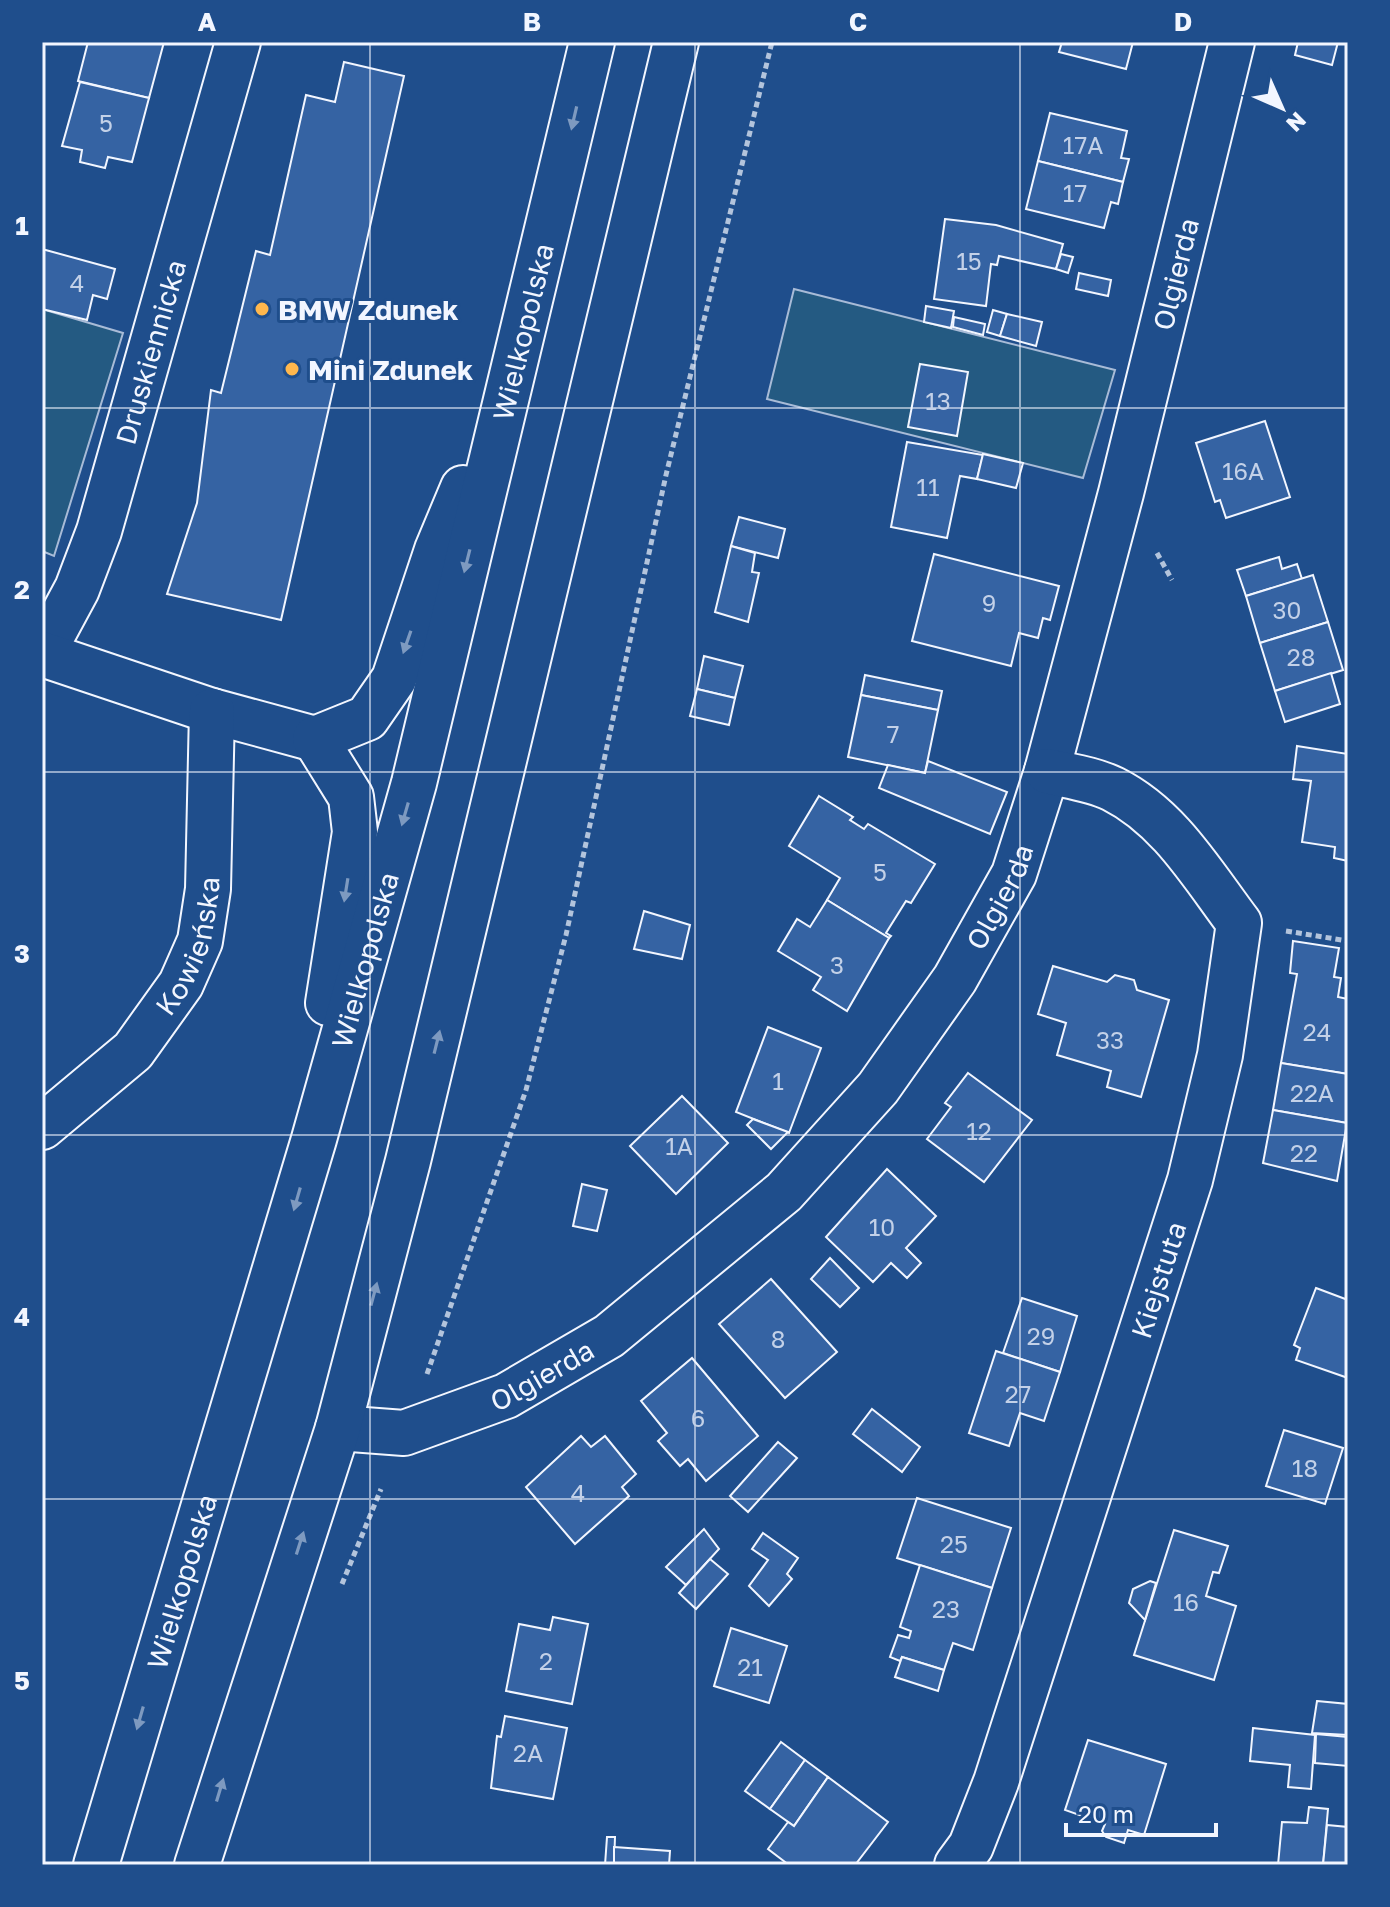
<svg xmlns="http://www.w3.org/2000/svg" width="1390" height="1907" viewBox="0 0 1390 1907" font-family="'Golos Text',sans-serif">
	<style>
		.green { fill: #245a82; stroke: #a8bbd7; stroke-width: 2 }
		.building { fill: #3563a3; stroke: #f2f6ff; stroke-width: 2 }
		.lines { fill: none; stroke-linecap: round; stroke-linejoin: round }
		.minor-casing { stroke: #f2f6ff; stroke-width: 48 }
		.primary-casing { stroke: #f2f6ff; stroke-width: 48 }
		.path { stroke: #b3c4dc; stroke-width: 5; stroke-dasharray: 6 4; stroke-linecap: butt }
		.minor { stroke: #1f4e8c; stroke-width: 44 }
		.primary { stroke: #1f4e8c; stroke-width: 44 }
		.oneway { fill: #7e9ac0 }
		.grid { fill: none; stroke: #f2f6ff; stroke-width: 2; stroke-opacity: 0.55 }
		.poi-dot { fill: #ffb74d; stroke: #1f4e8c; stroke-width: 3 }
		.labels { text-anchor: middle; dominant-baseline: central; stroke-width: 6; stroke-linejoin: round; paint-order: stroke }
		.number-label { font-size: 24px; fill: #c3d1e8 }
		.street-label { font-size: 28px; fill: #f2f6ff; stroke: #1f4e8c }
		.poi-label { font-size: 28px; font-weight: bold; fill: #f2f6ff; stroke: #1f4e8c; text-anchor: start }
		.neatline { fill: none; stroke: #f2f6ff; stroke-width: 3 }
		.grid-label { font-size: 26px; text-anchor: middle; font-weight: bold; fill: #f2f6ff }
	</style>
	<rect width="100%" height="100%" fill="#1f4e8c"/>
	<g class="green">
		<polygon points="794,289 1115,370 1083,478 767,399"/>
		<polygon points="42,309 123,333 54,556 42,551"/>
	</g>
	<g class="building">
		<polygon points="88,42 164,42 149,98 78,81"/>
		<polygon points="1062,42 1133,42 1126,69 1059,52"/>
		<polygon points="1298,42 1338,42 1332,65 1295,55"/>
		<polygon points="344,62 404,76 281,620 167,594 197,503 211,390 221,393 256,251 270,255 306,95 335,102"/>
		<polygon points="80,82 149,98 132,162 108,157 105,168 80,162 82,150 62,146"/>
		<polygon points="1050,113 1127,131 1121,158 1129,159 1123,182 1038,161"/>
		<polygon points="1038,161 1123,182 1118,204 1111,202 1104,228 1026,209"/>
		<polygon points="945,219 996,225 1063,244 1056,269 999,256 997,265 991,264 986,306 934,299"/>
		<polygon points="42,249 115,269 107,299 93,295 87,320 42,309"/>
		<polygon points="1061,254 1073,257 1068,273 1056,269"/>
		<polygon points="1079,273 1111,280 1108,296 1076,289"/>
		<polygon points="926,306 954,311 951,328 924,322"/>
		<polygon points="993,310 1007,314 1000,336 987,332"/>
		<polygon points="1007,314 1042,322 1036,346 1000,336"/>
		<polygon points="954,317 985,324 983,335 953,327"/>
		<polygon points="920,364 968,372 957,436 908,427"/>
		<polygon points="1265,421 1290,497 1226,518 1220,500 1215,502 1196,443"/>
		<polygon points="907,442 983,455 977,479 960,476 947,538 891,527"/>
		<polygon points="983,454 1023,463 1016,488 977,479"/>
		<polygon points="739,517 785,529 778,558 731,546"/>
		<polygon points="731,546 755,553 752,572 759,573 748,622 715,612"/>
		<polygon points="934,554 1059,586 1050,620 1043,618 1038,638 1019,633 1011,666 912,641"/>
		<polygon points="1279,557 1282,569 1297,564 1302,579 1246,596 1237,570"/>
		<polygon points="1313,575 1328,622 1260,643 1246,596"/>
		<polygon points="1328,622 1343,670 1275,691 1260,643"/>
		<polygon points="704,656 743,666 735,698 697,689"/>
		<polygon points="1331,673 1340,704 1285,722 1275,691"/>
		<polygon points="865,675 942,691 938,710 861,695"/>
		<polygon points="697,689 735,698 729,725 690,716"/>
		<polygon points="861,695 938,710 925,773 848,757"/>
		<polygon points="1297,746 1348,754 1348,861 1334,858 1335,847 1302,842 1311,781 1293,779"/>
		<polygon points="928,761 1007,792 990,834 879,788 888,765 925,773"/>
		<polygon points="819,796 853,817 850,820 864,829 868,824 935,864 911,903 906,901 886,933 891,936 889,938 827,900 840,878 789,846"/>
		<polygon points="827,900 889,938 847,1011 813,990 821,977 778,951 797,919 810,927"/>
		<polygon points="644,911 690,925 682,959 634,949"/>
		<polygon points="1293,941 1339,948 1334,977 1341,978 1338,997 1348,999 1348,1074 1281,1063 1297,974 1290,973"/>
		<polygon points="1053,966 1107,982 1115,975 1134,980 1137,990 1169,1000 1141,1097 1107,1087 1111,1071 1057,1055 1066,1023 1038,1014"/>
		<polygon points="768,1027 821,1048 789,1133 736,1112"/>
		<polygon points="1281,1063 1348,1074 1347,1123 1273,1110"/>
		<polygon points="968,1073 1032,1120 984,1182 927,1139 951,1107 945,1103"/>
		<polygon points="682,1096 728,1143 676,1194 630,1146"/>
		<polygon points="1273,1110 1347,1123 1337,1181 1263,1163"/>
		<polygon points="753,1119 788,1132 771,1149 747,1125"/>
		<polygon points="887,1169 936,1216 906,1248 921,1263 907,1278 891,1263 873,1282 826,1237"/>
		<polygon points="582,1184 607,1190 597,1231 573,1226"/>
		<polygon points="830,1258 859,1288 840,1307 811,1279"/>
		<polygon points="771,1279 837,1352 785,1398 719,1324"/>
		<polygon points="1316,1288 1348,1300 1348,1378 1296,1360 1300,1348 1294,1345"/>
		<polygon points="1022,1298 1077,1316 1060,1372 1003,1353"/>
		<polygon points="996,1351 1060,1372 1044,1421 1020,1413 1009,1446 969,1433"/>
		<polygon points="692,1358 758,1436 706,1481 688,1459 680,1466 658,1441 667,1433 641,1401"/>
		<polygon points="872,1409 920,1447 902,1472 853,1434"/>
		<polygon points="1284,1430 1343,1448 1325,1504 1266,1486"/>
		<polygon points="581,1436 591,1447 605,1436 636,1474 622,1487 629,1496 575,1544 526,1487"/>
		<polygon points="778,1442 797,1458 748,1512 730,1496"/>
		<polygon points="917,1498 1011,1528 992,1588 897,1558"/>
		<polygon points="704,1529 719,1549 686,1585 666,1567"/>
		<polygon points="1174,1530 1228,1546 1219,1573 1213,1572 1206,1596 1236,1606 1214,1680 1134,1655"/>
		<polygon points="763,1533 798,1558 787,1574 792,1579 769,1606 749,1586 768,1560 752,1549"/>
		<polygon points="710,1559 728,1574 696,1609 679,1593"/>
		<polygon points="920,1565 992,1588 973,1650 953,1643 944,1670 902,1657 900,1661 890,1657 898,1635 909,1638 911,1631 900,1627"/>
		<polygon points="1150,1581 1156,1583 1145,1620 1129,1603 1133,1589"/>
		<polygon points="553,1617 588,1624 572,1704 506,1691 519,1624 550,1630"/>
		<polygon points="731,1628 787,1646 769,1703 714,1686"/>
		<polygon points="902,1657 944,1670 938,1691 895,1677"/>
		<polygon points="1317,1701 1348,1704 1348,1735 1312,1733"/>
		<polygon points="505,1716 567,1728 553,1799 491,1788 497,1736 501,1737"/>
		<polygon points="1253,1728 1315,1735 1311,1789 1288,1787 1290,1765 1250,1761"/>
		<polygon points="1316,1734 1348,1737 1348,1766 1315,1763"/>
		<polygon points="1088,1740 1166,1764 1144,1835 1128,1830 1124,1843 1106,1837 1102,1831 1105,1824 1065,1810"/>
		<polygon points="781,1742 805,1760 770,1809 745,1791"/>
		<polygon points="805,1760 828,1777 794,1826 770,1809"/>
		<polygon points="828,1777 888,1822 855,1865 789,1865 768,1849 788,1822 794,1826"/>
		<polygon points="1309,1807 1328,1809 1323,1865 1278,1865 1282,1822 1307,1823"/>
		<polygon points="1327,1825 1348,1827 1348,1865 1323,1865"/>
		<polygon points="607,1837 615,1837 614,1865 605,1865"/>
		<polygon points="614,1847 670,1851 669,1865 614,1865"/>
	</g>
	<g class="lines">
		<defs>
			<g id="minor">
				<path id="s1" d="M 42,654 L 77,589 L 99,531 L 238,42"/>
				<polyline points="42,654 212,711 315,739"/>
				<path id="s2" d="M 42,1127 L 133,1051 L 181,984 L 200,941 L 208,889 L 212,711"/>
				<path id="s3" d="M 338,1428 L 404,1433 L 506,1396 L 609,1336 L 784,1192 L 878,1088 L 955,979 L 1014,874 L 1047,771 L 1121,493 L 1232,42"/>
				<path id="s4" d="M 957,1865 L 971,1846 L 996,1782 L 1190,1180 L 1220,1055 L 1239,923 C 1202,874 1169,817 1113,789 C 1093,779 1068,776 1047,771"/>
			</g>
			<g id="primary">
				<polyline points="328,1003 355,832 351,797 315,739 367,718 394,679 437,550 463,488"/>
				<path id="s5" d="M 96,1865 L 314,1139 L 414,783 L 592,42"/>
				<polyline points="197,1865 338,1428 408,1161 676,42"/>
			</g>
		</defs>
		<use href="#minor" class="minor-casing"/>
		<use href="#primary" class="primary-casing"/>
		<g class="path">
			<polyline points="1157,553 1172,580"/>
			<polyline points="1286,931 1348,941"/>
			<polyline points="427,1374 526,1090 566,935 666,475 772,42"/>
			<polyline points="342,1584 381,1489"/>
		</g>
		<use href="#minor" class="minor"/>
		<use href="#primary" class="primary"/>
	</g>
	<defs><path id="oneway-solid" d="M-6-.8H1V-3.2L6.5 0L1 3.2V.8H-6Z" transform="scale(2)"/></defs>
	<g class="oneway">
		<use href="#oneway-solid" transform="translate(574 118) rotate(103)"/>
		<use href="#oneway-solid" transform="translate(467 561) rotate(104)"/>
		<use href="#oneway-solid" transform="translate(407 642) rotate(109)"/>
		<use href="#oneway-solid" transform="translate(405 814) rotate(106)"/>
		<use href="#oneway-solid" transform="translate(346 890) rotate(99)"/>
		<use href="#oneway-solid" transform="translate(437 1042) rotate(-76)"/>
		<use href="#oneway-solid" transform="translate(297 1199) rotate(106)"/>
		<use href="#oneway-solid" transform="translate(374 1294) rotate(-75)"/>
		<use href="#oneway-solid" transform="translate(300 1543) rotate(-72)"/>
		<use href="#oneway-solid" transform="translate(140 1718) rotate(106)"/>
		<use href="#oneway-solid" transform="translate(220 1790) rotate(-73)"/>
	</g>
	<path class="grid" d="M 370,42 L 370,1865M 695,42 L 695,1865M 1020,42 L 1020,1865M 42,408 L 1348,408M 42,772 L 1348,772M 42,1135 L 1348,1135M 42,1499 L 1348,1499"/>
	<g class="poi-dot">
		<circle cx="262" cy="309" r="8"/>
		<circle cx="292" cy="369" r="8"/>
	</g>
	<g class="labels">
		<g class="number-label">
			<text x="106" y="122">5</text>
			<text x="1083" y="144">17A</text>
			<text x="1075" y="192">17</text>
			<text x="969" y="260">15</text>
			<text x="77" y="282">4</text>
			<text x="938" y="400">13</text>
			<text x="1243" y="470">16A</text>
			<text x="928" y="486">11</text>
			<text x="989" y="602">9</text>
			<text x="1287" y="609">30</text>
			<text x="1301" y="656">28</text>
			<text x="893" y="733">7</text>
			<text x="880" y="871">5</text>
			<text x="837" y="964">3</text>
			<text x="1317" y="1031">24</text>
			<text x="1110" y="1039">33</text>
			<text x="778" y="1080">1</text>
			<text x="1312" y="1092">22A</text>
			<text x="979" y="1130">12</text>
			<text x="679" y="1145">1A</text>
			<text x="1304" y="1152">22</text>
			<text x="882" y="1226">10</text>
			<text x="1041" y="1335">29</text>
			<text x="778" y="1338">8</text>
			<text x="1018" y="1393">27</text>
			<text x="698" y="1417">6</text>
			<text x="1305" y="1467">18</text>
			<text x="578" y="1492">4</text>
			<text x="954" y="1543">25</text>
			<text x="1186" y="1601">16</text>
			<text x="946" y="1608">23</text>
			<text x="546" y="1660">2</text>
			<text x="750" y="1666">21</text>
			<text x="528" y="1752">2A</text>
		</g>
		<g class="street-label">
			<text stroke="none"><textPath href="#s3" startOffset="1536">Olgierda</textPath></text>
			<text stroke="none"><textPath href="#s5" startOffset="1592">Wielkopolska</textPath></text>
			<text stroke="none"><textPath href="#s1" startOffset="322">Druskiennicka</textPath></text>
			<text stroke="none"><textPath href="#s3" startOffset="888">Olgierda</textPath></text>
			<text stroke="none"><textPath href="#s2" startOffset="240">Kowieńska</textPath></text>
			<text stroke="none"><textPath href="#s5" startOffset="944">Wielkopolska</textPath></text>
			<text stroke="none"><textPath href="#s4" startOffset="620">Kiejstuta</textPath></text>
			<text stroke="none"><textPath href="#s3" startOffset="216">Olgierda</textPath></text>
			<text stroke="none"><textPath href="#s5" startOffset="296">Wielkopolska</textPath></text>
		</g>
		<g class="poi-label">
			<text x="278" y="309">BMW Zdunek</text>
			<text x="308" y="369">Mini Zdunek</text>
		</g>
	</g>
	<rect width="1390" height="1907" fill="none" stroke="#1f4e8c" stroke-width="88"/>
	<g transform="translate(1282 108) rotate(135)" stroke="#1f4e8c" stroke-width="6" paint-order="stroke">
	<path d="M0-6L14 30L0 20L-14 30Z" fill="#f2f6ff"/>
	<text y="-12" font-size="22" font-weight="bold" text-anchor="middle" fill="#f2f6ff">N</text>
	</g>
	<path d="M1066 1823v12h150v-12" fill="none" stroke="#f2f6ff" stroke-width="4"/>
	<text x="1078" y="1823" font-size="24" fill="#f2f6ff" stroke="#1f4e8c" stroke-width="6" paint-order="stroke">20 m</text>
	<rect x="44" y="44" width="1302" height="1819" class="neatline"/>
	<g class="grid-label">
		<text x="207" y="31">A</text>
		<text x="532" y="31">B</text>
		<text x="858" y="31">C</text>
		<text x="1183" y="31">D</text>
		<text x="22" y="235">1</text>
		<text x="22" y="599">2</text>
		<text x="22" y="963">3</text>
		<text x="22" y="1326">4</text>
		<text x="22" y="1690">5</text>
	</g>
</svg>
